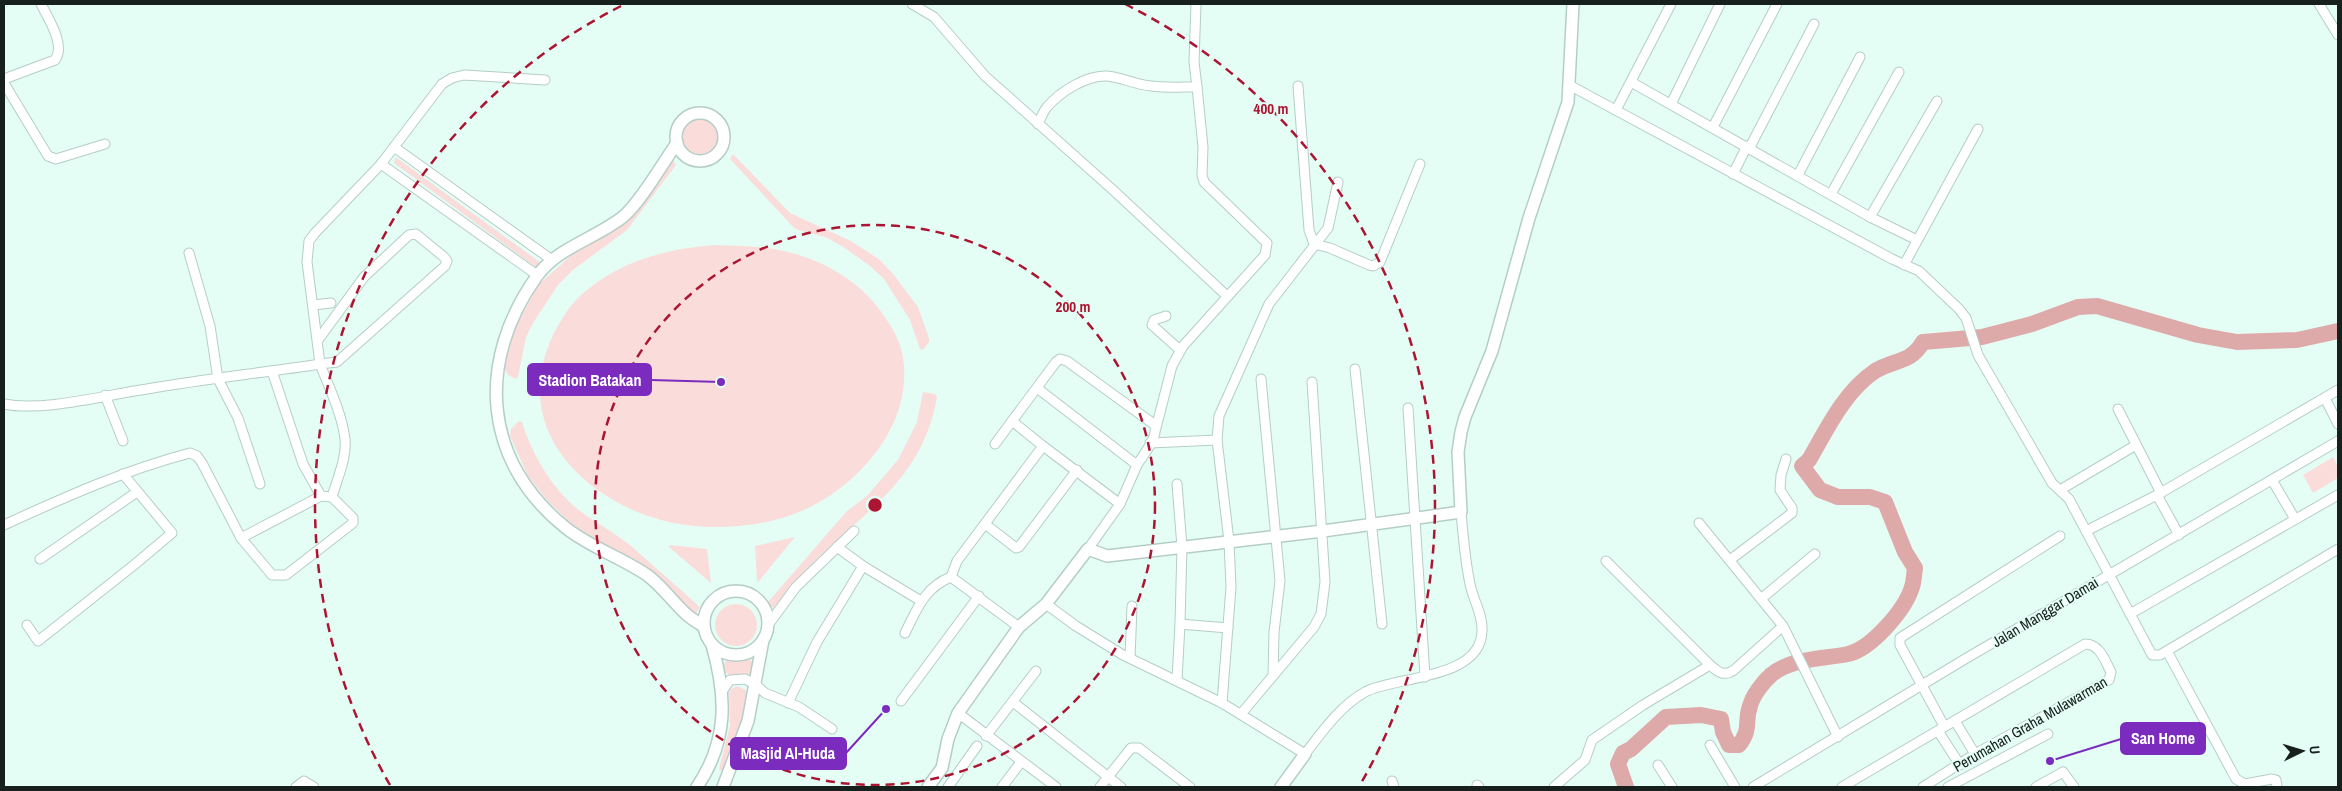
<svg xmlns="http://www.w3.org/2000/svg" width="2342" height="791" viewBox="0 0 2342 791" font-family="'Archivo Narrow',sans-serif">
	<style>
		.green { fill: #fadcdb }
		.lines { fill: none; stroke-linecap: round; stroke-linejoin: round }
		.river { stroke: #dea9a9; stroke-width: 16 }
		.minor-casing { stroke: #b5cec5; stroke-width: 11 }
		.tertiary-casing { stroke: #b5cec5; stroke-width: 14 }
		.minor { stroke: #fff; stroke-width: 9 }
		.tertiary { stroke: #fff; stroke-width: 11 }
		.ring { fill: none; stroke: #ab1532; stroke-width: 2.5; stroke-dasharray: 9 6 }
		.labels { text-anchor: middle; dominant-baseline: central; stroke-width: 4; stroke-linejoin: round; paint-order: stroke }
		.street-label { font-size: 15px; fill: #17201d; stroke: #e5fef5 }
		.centre { fill: #ab1532; stroke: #e5fef5; stroke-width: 2.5 }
		.ring-label { font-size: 15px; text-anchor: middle; font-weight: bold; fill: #ab1532; stroke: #e5fef5; stroke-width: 4; stroke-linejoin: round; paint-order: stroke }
		.leader { fill: none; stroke: #7b2cbf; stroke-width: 2 }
		.callout-dot { fill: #7b2cbf; stroke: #e5fef5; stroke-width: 2 }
		.callout { fill: #7b2cbf; stroke: #7b2cbf; stroke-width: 2 }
		.callout-label { font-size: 16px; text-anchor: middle; font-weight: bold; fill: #fff }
	</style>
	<rect width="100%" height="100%" fill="#e5fef5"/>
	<g class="green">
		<circle cx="699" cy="136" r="21"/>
		<polygon points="733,154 790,213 851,241 880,260 894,275 918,307 929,338 929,342 923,350 920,349 910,320 884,279 870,266 842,246 825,237 795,229 730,159"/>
		<polygon points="395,158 397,158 541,263 537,268 394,163"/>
		<polygon points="672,159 676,165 627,230 573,270 558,285 533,323 526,337 518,377 516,379 508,375 505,370 506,352 517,324 539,284 574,253 602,234 624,224"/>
		<path d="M 717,245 C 741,246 765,246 788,252 C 825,261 863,283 884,316 C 892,327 899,339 902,353 C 918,428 847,501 779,519 C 761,524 741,526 723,527 C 679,528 639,518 602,493 C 545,454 523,397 554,333 C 561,320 569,306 580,296 C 618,261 668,248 717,245 Z"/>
		<path d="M 923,392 L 935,394 L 937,397 C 922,484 858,515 803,573 C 794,583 786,596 778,607 L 774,608 L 769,605 L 768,602 L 847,511 L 867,496 L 898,460 L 917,422 Z"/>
		<path d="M 519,421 L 522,422 C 532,455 553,490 580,511 C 597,523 615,533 631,546 C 654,566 677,587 700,607 L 696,614 L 654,575 L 625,555 L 613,550 L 571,524 L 545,498 L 528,476 L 510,436 L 511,429 Z"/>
		<polygon points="2333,457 2338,466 2338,478 2313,493 2303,475"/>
		<polygon points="795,537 758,582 757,581 755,546"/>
		<polygon points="669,545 707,549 711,583 669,547"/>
		<circle cx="736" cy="625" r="21"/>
		<path d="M 729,659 L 740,661 L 750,659 L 754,665 L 751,674 C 741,680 720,678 725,662 Z"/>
		<path d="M 737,686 L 746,690 C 752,705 730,756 724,773 L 719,769 L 730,726 L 729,693 L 731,689 Z"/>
	</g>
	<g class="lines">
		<path class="river" d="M 1626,787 L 1618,764 L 1623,753 L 1631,749 L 1666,717 L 1701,715 L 1721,719 L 1723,732 L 1729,745 L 1739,745 C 1752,728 1744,723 1750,706 C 1753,695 1763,682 1771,675 C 1791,658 1823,659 1848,654 C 1871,649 1905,610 1912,587 C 1914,581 1914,574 1915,568 L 1905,552 L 1885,502 L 1870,497 L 1838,497 L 1820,490 L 1802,466 L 1809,460 C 1827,429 1844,392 1875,371 C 1894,359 1910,364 1923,342 L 1982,337 L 2032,324 L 2078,307 L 2097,306 L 2198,335 L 2237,342 L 2297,340 L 2338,331"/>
		<defs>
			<g id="minor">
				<polyline points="912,4 934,17 985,76 1113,190 1227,296"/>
				<polyline points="1196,4 1194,62 1197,87"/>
				<polyline points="2319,4 2338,35"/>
				<path d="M 4,79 L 55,60 C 66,45 48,18 41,4"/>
				<polyline points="1631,82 1870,217 1917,240"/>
				<polyline points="4,83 48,156 56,159 105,144"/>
				<polyline points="1298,86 1309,230 1314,244"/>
				<polyline points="1571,86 1892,259 1919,271 1959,309 1966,318 1978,355 2052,483 2069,499 2152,655 2160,655 2338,549"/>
				<polyline points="1671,104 1720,4"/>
				<polyline points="1616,110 1671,4"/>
				<path d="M 1038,124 C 1041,118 1043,112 1047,107 C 1060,92 1086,75 1107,76 C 1121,77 1136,85 1151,86 C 1166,88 1182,87 1197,87 L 1203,147 L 1202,175 L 1204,182 L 1267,243 L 1265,255 L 1183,346 L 1172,366 L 1156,428"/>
				<polyline points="1713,127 1777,4"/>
				<polyline points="394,147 552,260"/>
				<polyline points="1750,147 1814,24"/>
				<polyline points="381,164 537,275"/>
				<polyline points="1733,174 1747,146"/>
				<polyline points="1798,175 1860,57"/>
				<polyline points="1831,194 1899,72"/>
				<polyline points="1870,217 1937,101"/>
				<polyline points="1314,244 1330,248 1369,265 1373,266 1380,262 1420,164"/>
				<polyline points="189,253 210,326 218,379 238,418 260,484"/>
				<polyline points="1904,265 1978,129"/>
				<polyline points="313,305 331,303"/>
				<polyline points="1166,316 1154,320 1152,325 1180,350"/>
				<path d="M 318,340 L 364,277 L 409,235 L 416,234 L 444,257 L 447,261 L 445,266 L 337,362 L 320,364 C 329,387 342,414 345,439 C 347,458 337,479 332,497"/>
				<polyline points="1355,369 1382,624"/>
				<polyline points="1261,379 1280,581 1274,632 1273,675"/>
				<polyline points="1037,388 1137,465 1120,504 1088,549"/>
				<polyline points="105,395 123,441"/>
				<polyline points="2325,398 2338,424"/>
				<path d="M 4,404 C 44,412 105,395 147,389 C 204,379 262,373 320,364 L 307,262 L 309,241 L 315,233 L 381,164 L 442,84 L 452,78 L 464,75 L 545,80"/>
				<polyline points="1408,408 1425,677"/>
				<polyline points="2118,409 2161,493"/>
				<polyline points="1150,443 1217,440"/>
				<polyline points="995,444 1012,421"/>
				<polyline points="1043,446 1120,504"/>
				<polyline points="2272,480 2295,519"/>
				<polyline points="1177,484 1182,547 1180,624 1177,680"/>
				<polyline points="2060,490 2136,445"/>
				<polyline points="2157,495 2179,535"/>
				<polyline points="1699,523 1783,626 1838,737"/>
				<polyline points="985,524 1016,548 1019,547 1077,470"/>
				<path d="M 4,525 C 65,497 125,470 190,453 L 197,456 L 202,463 L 241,538 L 272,575 L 286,575 L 353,523 L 353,518 L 332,497 L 321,496 L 303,464 L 272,371"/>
				<polyline points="2086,531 2157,495 2338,390"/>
				<polyline points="241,538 321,496"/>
				<polyline points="837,547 863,566 921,601"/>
				<polyline points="40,559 137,492"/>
				<polyline points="1730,560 1792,513 1792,508 1780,490 1781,475 1786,459"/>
				<path d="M 1606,561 L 1710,665 C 1718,672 1724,677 1734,670 L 1783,626"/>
				<polyline points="1762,598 1815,554"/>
				<path d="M 1046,604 L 1076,626 L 1123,655 L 1222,703 L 1305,754 C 1322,732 1340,706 1365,692 C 1395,676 1481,680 1482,631 C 1483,614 1473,600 1470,584 C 1465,560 1463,536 1461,512"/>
				<polyline points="2130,614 2338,495"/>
				<polyline points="1180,624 1228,628"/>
				<polyline points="27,625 38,641 134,565 172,533 123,474"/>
				<polyline points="768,625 796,587 854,531"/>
				<path d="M 1019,627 L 951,577 L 957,561 L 1043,446 L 1012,421 L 1056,362 L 1060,359 L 1067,361 L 1155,425 C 1158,438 1143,455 1137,465"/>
				<path d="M 905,633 C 917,609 925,587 951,577"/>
				<polyline points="2167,651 2236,779 2245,784 2272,779 2276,780 2277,787"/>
				<polyline points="1130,658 1132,606"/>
				<polyline points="723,690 730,680 745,679 755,684 765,693 799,707 832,729"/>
				<polyline points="901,701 979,596"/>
				<polyline points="1013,702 1121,787"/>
				<polyline points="788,703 817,642 863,566"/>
				<polyline points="1222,703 1231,587 1229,541 1217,440 1219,416 1269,304 1328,228 1338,182"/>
				<polyline points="958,713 1056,787"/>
				<polyline points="1241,714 1314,627 1321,614 1325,582 1312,382"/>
				<polyline points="1955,721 1975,754"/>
				<polyline points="1944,726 1900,645 1900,638 2060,536"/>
				<polyline points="1938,731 1960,765"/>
				<polyline points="986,736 1036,671"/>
				<polyline points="1710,745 1735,787"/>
				<polyline points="1658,765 1672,787"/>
				<polyline points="1392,781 1394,787"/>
				<polyline points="1477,785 1479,787"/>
				<polyline points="296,787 304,781 314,787"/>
				<polyline points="948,787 977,746"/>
				<polyline points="1002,787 1021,762"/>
				<polyline points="1100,787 1131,748 1139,748 1190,787"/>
				<polyline points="1554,787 1585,760 1592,740 1643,705 1710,665"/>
				<polyline points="1753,787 1965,659 2338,441"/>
				<path d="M 1842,787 L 2085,644 C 2100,644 2105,661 2111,672 L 2109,680 L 1975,754 L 1923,787"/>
				<polyline points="1948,787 2048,734"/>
				<polyline points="2036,787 2063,772 2074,787"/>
			</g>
			<g id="tertiary">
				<circle cx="700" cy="137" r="24"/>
				<path d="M 677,143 C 662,164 642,200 624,216 C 597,238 558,247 537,276 C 476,361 482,461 566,528 C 590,547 622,558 647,575 C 662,586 672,601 685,613 C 690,618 697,622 703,626"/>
				<circle cx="736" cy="623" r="32"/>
				<path d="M 697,787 C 728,741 727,697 712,645"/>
				<polyline points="723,787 748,721 763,640"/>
				<polyline points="928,787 942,768 948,739 958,713 1019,627 1046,604 1088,549 1107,556 1323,531 1461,512 1458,452 1461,432 1465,417 1492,351 1529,218 1568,102 1573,4"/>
				<polyline points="1281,787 1305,754"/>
			</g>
		</defs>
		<use href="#minor" class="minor-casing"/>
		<use href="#tertiary" class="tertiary-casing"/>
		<use href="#minor" class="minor"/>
		<use href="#tertiary" class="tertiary"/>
	</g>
	<g class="ring">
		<circle cx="875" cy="505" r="280"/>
		<path d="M390 785A560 560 0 0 1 625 4M1125 4A560 560 0 0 1 1360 785"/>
	</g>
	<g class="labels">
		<g class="street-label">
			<text transform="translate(2045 612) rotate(-31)">Jalan Manggar Damai</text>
			<text transform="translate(2030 724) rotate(-30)">Perumahan Graha Mulawarman</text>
		</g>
	</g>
	<circle cx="875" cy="505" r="8" class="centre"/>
	<g class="ring-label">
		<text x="1271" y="114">400 m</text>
		<text x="1073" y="312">200 m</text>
	</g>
	<path class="leader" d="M721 382L651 380M2050 761L2121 739M886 709L846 753"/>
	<g class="callout-dot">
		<circle cx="721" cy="382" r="5"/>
		<circle cx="2050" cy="761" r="5"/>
		<circle cx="886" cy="709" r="5"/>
	</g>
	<g class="callout">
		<rect x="528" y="364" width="123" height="31" rx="5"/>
		<rect x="2121" y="723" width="84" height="31" rx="5"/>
		<rect x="731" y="738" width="115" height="31" rx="5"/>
	</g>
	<g class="callout-label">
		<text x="590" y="386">Stadion Batakan</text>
		<text x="2163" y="744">San Home</text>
		<text x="788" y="759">Masjid Al-Huda</text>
	</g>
	<rect width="2342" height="791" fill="none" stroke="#17201d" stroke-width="10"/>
	<g transform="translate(2302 751) rotate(85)" stroke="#e5fef5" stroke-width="4" paint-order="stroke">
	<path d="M0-4L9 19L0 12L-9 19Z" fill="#17201d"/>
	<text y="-8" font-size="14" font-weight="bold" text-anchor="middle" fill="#17201d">U</text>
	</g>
</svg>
